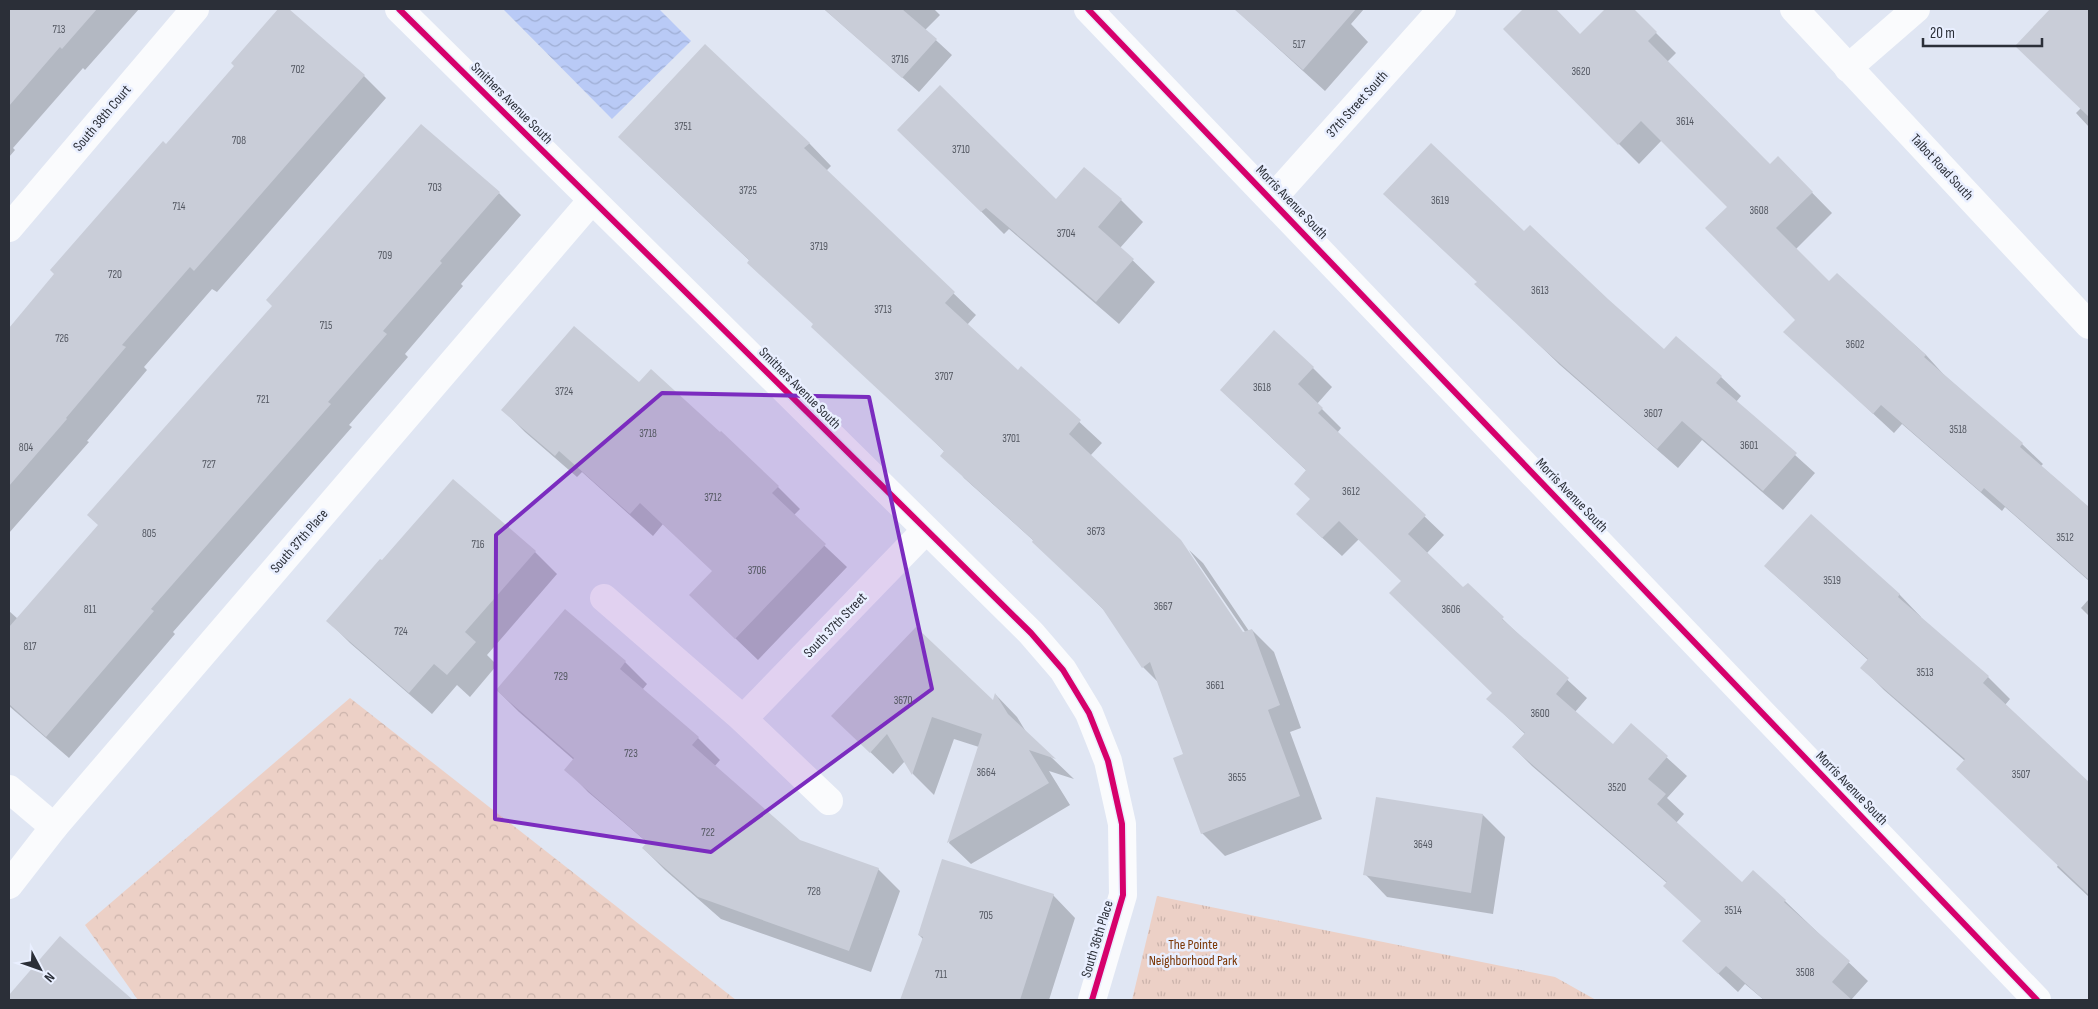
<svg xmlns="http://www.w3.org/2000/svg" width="2098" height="1009" viewBox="0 0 2098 1009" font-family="'Sofia Sans Condensed',sans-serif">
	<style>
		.grass { fill: url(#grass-tufts) }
		.forest { fill: url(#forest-crowns) }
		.water { fill: url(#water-waves) }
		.shadow { fill: #0003 }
		.building { fill: #c9cdd8 }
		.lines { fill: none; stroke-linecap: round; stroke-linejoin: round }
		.minor { stroke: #fafbfd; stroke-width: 28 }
		.cycleway-casing { stroke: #e9efff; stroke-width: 9 }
		.cycleway { stroke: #d6006c; stroke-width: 6 }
		.marked { fill: #7b2cbf; fill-opacity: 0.2; stroke: #7b2cbf; stroke-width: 4; stroke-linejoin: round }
		.labels { text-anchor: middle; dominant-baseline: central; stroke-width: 5; stroke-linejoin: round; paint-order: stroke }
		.number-label { font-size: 11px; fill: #545862 }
		.street-label { font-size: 14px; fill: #2b2f38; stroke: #e9efff }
		.park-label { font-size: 14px; fill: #7b3605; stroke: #e9efff }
	</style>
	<defs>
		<pattern id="grass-tufts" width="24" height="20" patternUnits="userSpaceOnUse" patternTransform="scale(1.25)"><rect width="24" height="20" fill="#ecd0c6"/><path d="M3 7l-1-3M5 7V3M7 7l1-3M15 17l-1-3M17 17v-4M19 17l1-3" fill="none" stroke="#cbb3ab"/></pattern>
		<pattern id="forest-crowns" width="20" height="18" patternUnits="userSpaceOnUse" patternTransform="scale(1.25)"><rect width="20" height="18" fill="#ecd0c6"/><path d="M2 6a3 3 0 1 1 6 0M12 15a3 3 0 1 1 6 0" fill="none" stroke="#cbb3ab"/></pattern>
		<pattern id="water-waves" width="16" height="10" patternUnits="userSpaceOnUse" patternTransform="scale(1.25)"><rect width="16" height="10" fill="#b9caf6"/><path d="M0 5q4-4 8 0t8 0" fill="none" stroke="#9faed4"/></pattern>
	</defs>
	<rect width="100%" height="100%" fill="#e0e6f3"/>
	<polygon class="grass" points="1157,896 1555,977 1596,1000 1132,1000"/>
	<polygon class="forest" points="350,698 736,1000 138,1000 85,925"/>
	<polygon class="water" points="503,9 659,9 691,41 612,119"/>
	<g class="shadow">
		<polygon points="9,9 139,9 85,70 83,68 13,148 15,150 9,157"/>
		<polygon points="280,9 287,9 364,76 386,98 217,292 212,289 144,367 147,370 87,441 89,442 9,533 9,329 235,66 232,63"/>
		<polygon points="824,9 934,9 940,15 925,30 952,55 919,92"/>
		<polygon points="1235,9 1364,9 1351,24 1368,42 1325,91"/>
		<polygon points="1525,9 1554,9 1580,35 1607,9 1632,9 1676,53 1667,62 1771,166 1778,158 1832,213 1796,249 1829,283 1837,275 1926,355 1945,376 2022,444 2043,464 2041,466 2089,508 2089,581 2005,507 2002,511 1902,424 1894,433 1785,332 1797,320 1729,207 1662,140 1639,164 1504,29"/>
		<polygon points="2052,9 2089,9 2089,127 2076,113 2081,108 2017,46"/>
		<polygon points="809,143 831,166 826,171 976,315 967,325 1018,372 1021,368 1102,443 1090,456 1246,638 1248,636 1189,550 1203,563 1249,631 1252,630 1274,652 1301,728 1290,732 1322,819 1225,856 1202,833 1184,755 1158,682 1143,667 1105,611 1034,541 964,478 945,452 750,261 642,159"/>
		<polygon points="921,152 1057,200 1084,168 1121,200 1143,222 1120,248 1155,282 1119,324 1009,229 1004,234"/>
		<polygon points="499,193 521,215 461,284 463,286 405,354 408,357 349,425 352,427 173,632 175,634 69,758 9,706 9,611 18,619"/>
		<polygon points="1524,233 1607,300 1664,351 1721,377 1741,396 1736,402 1815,473 1783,510 1702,440 1678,468 1560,365 1496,303"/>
		<polygon points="1313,368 1332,387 1317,404 1341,428 1337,433 1444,535 1427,553 1463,589 1468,585 1522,638 1587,698 1575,712 1613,746 1631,725 1687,776 1667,798 1684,814 1676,823 1742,884 1785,901 1868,981 1851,1000 1764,1000 1745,984 1738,992 1683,941 1702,921 1667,883 1532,766 1513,747 1525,734 1488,699 1493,693 1402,581 1359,539 1342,556 1317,533 1307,471 1221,390"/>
		<polygon points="639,384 778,487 800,509 793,516 847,567 758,660 713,617 713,571 663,524 653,536 582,472 577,477 525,432 503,410"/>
		<polygon points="535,552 557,574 487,655 497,665 470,697 457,685 432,714 350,643 328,621"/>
		<polygon points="1765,566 1899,594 1921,617 1920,618 1988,677 2010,699 2005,705 2089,784 2089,897 2057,867 2058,865 1965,761 1884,690 1862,668 1868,660"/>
		<polygon points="2089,599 2089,616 2081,608"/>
		<polygon points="565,611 625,662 647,684 642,690 698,738 720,760 714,767 800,841 878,869 900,891 871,972 721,919 665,870 643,848 648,843 588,792 566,769 574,760 519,712 497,690"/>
		<polygon points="996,695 1017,717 1028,735 1074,779 1049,771 1070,805 971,864 949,843 979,747 954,739 934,795 913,774 905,761 893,774 833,716 994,702"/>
		<polygon points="1483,815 1505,837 1493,914 1387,897 1365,874"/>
		<polygon points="1053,895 1075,918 1049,1000 902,1000 923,939 919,935"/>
		<polygon points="60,938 131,1000 9,1000 9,997"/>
	</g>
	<g class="building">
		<polygon points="9,9 97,9 62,49 60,47 9,106"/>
		<polygon points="278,9 289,9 365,75 194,271 190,267 122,345 126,347 66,418 67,419 9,486 9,328 54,274 50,270 163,141 166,144 234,66 231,63"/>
		<polygon points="824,9 902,9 937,39 902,78"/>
		<polygon points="1234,9 1356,9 1303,70"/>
		<polygon points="1523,9 1556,9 1580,34 1605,9 1634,9 1657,32 1648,41 1770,164 1778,156 1813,192 1776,228 1829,281 1837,273 1926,355 1924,357 2023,443 2020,447 2089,507 2089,580 1984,488 1981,492 1881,405 1873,414 1783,332 1795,320 1705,228 1727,207 1641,121 1618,145 1503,29"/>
		<polygon points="2050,9 2089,9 2089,117 2015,46"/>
		<polygon points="705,44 810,143 804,148 955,292 945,303 1018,370 1021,366 1081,420 1069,434 1181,540 1243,632 1252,629 1280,705 1268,710 1300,796 1201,834 1173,758 1183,754 1150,662 1142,668 1102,608 1032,542 1033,540 940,456 944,451 811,327 813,324 747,263 749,260 618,137"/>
		<polygon points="940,85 1056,199 1084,167 1122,199 1098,227 1134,259 1096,302 986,208 981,212 897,130"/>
		<polygon points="421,124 500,192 440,261 442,263 383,331 387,334 328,402 331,404 151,609 154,611 46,737 9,704 9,627 98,525 87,515 272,306 266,300"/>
		<polygon points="1431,143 1524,231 1530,225 1608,299 1664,349 1676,336 1722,376 1716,383 1797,453 1763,491 1682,421 1657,449 1539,345 1474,284 1477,282 1383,194"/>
		<polygon points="574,326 639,382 651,369 720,432 721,431 779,486 772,493 826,544 735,639 689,595 712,571 640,503 630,514 559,451 555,456 501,410"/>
		<polygon points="1274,330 1314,367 1298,384 1323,408 1318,413 1426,515 1408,534 1463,587 1468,583 1504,617 1502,619 1569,678 1556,694 1613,744 1631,723 1668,756 1648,779 1666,794 1657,804 1742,882 1753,870 1786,900 1784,902 1850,961 1832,982 1852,1000 1764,1000 1726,966 1718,974 1682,941 1701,921 1663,886 1667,882 1512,747 1525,733 1486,699 1492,693 1389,593 1401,581 1339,521 1322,538 1296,514 1310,499 1294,484 1306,470 1220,390"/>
		<polygon points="453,479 536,551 465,632 476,642 447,675 434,664 409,693 326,621 380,559 382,560"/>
		<polygon points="1811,514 1900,594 1898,597 1989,676 1983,683 2089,782 2089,895 1956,769 1965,759 1860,668 1868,659 1764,566"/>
		<polygon points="565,609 626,661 620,669 699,737 692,745 800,840 879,868 849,951 698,897 642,848 647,842 564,770 574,758 496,690"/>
		<polygon points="916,627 993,700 995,693 1008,714 1056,759 1029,750 1049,783 947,843 982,734 932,717 912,775 887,734 870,753 831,716"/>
		<polygon points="1376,797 1483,814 1471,893 1363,875"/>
		<polygon points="942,859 1054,894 1020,1000 900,1000 923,937 918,935"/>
		<polygon points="60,936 133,1000 9,1000 9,995"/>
	</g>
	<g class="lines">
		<g class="minor">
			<polyline points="399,9 1031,633 1063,670 1089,713 1108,761 1122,824 1123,895 1092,1000"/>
			<polyline points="1088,9 2037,1000"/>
			<polyline points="1794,9 2089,325"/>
			<polyline points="1848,68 1916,9"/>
			<polyline points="1272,199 1442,9"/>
			<polyline points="9,228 195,9"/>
			<polyline points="604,598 743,719 829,801"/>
			<polyline points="743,719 926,530"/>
			<polyline points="9,789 54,827"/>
			<polyline points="9,885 54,827 592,200"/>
		</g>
		<defs>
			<g id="cycleway">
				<polyline points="399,9 1031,633 1063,670 1089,713 1108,761 1122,824 1123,895 1092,1000"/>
				<polyline points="1088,9 2037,1000"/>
			</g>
		</defs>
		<use href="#cycleway" class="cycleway-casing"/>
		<use href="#cycleway" class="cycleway"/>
	</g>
	<path class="marked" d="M 662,393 L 869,397 L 932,689 L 711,852 L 495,819 L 496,535 Z"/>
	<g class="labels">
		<g class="number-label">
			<text x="59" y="29">713</text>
			<text x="1299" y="44">517</text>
			<text x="900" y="59">3716</text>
			<text x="298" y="69">702</text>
			<text x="1581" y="71">3620</text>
			<text x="1685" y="121">3614</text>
			<text x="683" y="126">3751</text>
			<text x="239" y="140">708</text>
			<text x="961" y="149">3710</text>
			<text x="435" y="187">703</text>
			<text x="748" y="190">3725</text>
			<text x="1440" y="200">3619</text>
			<text x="179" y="206">714</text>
			<text x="1759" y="210">3608</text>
			<text x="1066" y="233">3704</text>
			<text x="819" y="246">3719</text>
			<text x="385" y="255">709</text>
			<text x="115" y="274">720</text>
			<text x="1540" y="290">3613</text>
			<text x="883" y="309">3713</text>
			<text x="326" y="325">715</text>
			<text x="62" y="338">726</text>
			<text x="1855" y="344">3602</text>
			<text x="944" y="376">3707</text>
			<text x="1262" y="387">3618</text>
			<text x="564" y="391">3724</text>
			<text x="263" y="399">721</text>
			<text x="1653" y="413">3607</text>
			<text x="1958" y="429">3518</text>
			<text x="648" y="433">3718</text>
			<text x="1011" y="438">3701</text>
			<text x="1749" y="445">3601</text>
			<text x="26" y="447">804</text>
			<text x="209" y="464">727</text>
			<text x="1351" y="491">3612</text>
			<text x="713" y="497">3712</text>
			<text x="1096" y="531">3673</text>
			<text x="149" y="533">805</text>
			<text x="2065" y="537">3512</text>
			<text x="478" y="544">716</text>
			<text x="757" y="570">3706</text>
			<text x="1832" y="580">3519</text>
			<text x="1163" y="606">3667</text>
			<text x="90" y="609">811</text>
			<text x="1451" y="609">3606</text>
			<text x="401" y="631">724</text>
			<text x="30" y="646">817</text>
			<text x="1925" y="672">3513</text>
			<text x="561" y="676">729</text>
			<text x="1215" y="685">3661</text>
			<text x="903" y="700">3670</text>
			<text x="1540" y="713">3600</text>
			<text x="631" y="753">723</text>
			<text x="986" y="772">3664</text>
			<text x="2021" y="774">3507</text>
			<text x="1237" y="777">3655</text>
			<text x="1617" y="787">3520</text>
			<text x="708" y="832">722</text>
			<text x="1423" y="844">3649</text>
			<text x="814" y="891">728</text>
			<text x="1733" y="910">3514</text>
			<text x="986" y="915">705</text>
			<text x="1805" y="972">3508</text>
			<text x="941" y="974">711</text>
		</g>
		<g class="street-label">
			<text transform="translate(512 103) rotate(45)">Smithers Avenue South</text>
			<text transform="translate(1357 104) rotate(-48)">37th Street South</text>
			<text transform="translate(102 118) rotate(-50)">South 38th Court</text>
			<text transform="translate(1942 167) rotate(47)">Talbot Road South</text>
			<text transform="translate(1292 202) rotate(46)">Morris Avenue South</text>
			<text transform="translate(800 388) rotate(45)">Smithers Avenue South</text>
			<text transform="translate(1572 495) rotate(46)">Morris Avenue South</text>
			<text transform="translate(299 541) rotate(-49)">South 37th Place</text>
			<text transform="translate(835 625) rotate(-46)">South 37th Street</text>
			<text transform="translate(1852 788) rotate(46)">Morris Avenue South</text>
			<text transform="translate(1097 939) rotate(-73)">South 36th Place</text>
		</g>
		<g class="park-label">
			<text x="1193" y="944">The Pointe<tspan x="1193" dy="16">Neighborhood Park</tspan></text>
		</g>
	</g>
	<rect width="2098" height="1009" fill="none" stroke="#2b2f38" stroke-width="20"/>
	<g transform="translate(40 969) rotate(131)" stroke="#e9efff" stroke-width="4" paint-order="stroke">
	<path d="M0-4L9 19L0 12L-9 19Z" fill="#2b2f38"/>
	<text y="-8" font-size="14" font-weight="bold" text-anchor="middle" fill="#2b2f38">N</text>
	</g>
	<path d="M1923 38v8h119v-8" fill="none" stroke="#2b2f38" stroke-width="2.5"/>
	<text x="1930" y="38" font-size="15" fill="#2b2f38" stroke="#e9efff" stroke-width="4" paint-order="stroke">20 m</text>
</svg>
